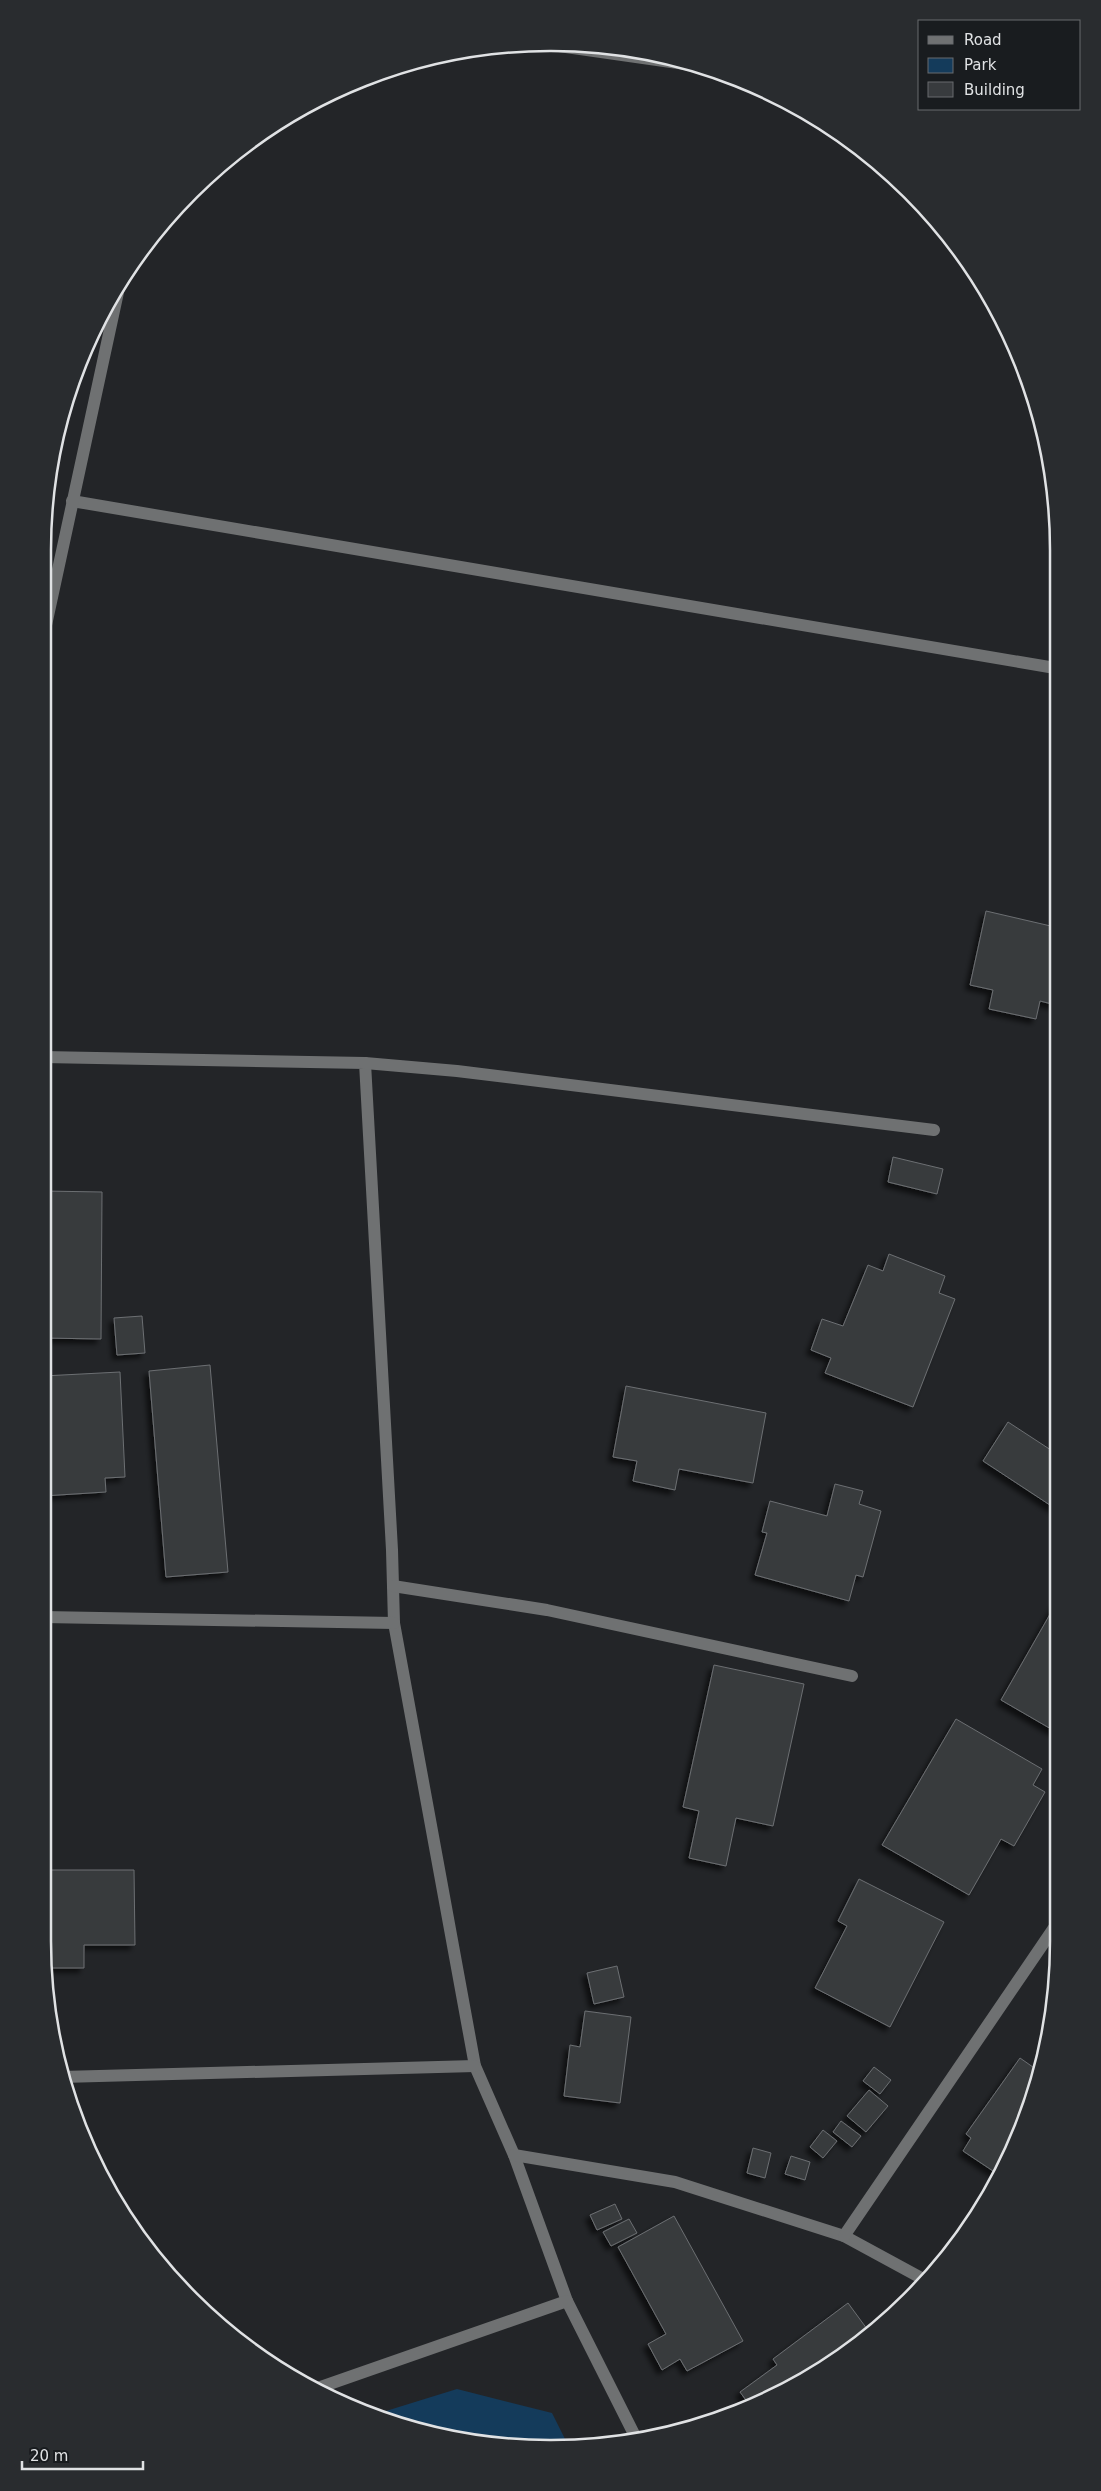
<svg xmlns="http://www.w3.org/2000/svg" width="1101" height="2491" viewBox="0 0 1101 2491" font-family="'DejaVu Sans',sans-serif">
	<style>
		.green { fill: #143b5b }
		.building { fill: #383b3e; stroke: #6c6f72; filter: url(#shadow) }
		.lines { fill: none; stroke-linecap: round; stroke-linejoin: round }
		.minor { stroke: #6f7172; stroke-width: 12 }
		.rim { fill: none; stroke: #e0e2e4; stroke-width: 2.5 }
	</style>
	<defs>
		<filter id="shadow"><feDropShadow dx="-4.5" dy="4.5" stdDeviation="2.5" flood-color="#0009"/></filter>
	</defs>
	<rect width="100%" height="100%" fill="#232528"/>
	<path class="green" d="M 457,2389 L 552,2413 L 569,2447 C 547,2449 526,2446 504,2444 C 460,2440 415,2434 373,2415 Z"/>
	<g class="building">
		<polygon points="986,911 1055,927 1056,1005 1040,1001 1036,1019 989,1009 993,990 970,985"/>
		<polygon points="893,1157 943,1169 937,1194 888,1182"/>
		<polygon points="43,1191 102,1192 101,1339 43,1338"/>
		<polygon points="889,1254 945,1276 939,1293 955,1299 913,1407 825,1373 831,1358 811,1350 822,1319 843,1326 868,1265 883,1271"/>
		<polygon points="142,1316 145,1353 117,1355 114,1318"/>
		<polygon points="210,1365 228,1572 166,1577 149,1371"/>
		<polygon points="120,1372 125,1477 105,1478 106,1492 43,1496 43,1376"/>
		<polygon points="626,1386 766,1413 753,1483 679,1469 675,1490 633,1481 637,1461 613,1457"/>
		<polygon points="1008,1422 1057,1454 1056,1509 983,1461"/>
		<polygon points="835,1484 863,1491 859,1504 881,1511 863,1577 856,1575 849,1601 755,1575 767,1533 762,1532 770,1501 827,1516"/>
		<polygon points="1057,1602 1058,1733 1001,1700"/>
		<polygon points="714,1665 804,1684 773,1826 736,1818 726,1866 689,1858 699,1811 683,1807"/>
		<polygon points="956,1719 1042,1769 1033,1785 1045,1792 1014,1846 1001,1839 969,1895 882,1845"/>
		<polygon points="43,1870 134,1870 135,1945 84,1945 84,1968 45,1968 42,1940"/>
		<polygon points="859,1879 944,1922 890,2027 815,1988 847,1926 838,1921"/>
		<polygon points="617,1966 624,1997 594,2004 587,1973"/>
		<polygon points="585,2011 631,2017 620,2103 564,2096 570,2045 580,2047"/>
		<polygon points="1020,2058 1040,2072 1031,2104 999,2175 963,2151 971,2138 966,2134"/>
		<polygon points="874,2067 891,2080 880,2094 863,2081"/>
		<polygon points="869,2090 888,2106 866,2132 847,2116"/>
		<polygon points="841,2121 861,2136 852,2147 833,2132"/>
		<polygon points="823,2130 837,2141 823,2158 810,2147"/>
		<polygon points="753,2148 771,2153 765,2178 747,2173"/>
		<polygon points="791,2156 810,2162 805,2180 785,2174"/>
		<polygon points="615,2204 622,2219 597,2230 590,2215"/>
		<polygon points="674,2216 743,2341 687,2371 680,2359 662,2370 648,2344 666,2334 618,2247"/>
		<polygon points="629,2219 637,2233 611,2246 603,2232"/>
		<polygon points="848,2303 870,2333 805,2380 751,2407 740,2392 777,2365 773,2359"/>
	</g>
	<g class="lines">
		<g class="minor">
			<polyline points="552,45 699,66"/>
			<polyline points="72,501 1055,668"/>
			<polyline points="43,639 120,283"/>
			<polyline points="43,1057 365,1063 392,1550 394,1623 475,2066 514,2155 567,2301 637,2440"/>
			<polyline points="365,1063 457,1071 934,1130"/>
			<polyline points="393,1586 547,1610 852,1676"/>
			<polyline points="43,1617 394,1623"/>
			<polyline points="62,2077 475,2066"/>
			<polyline points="514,2155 675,2182 844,2236 925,2280"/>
			<polyline points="844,2236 1058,1922"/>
			<polyline points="315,2389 567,2301"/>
		</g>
	</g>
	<path d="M0 0H1101V2491H0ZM550 51H551A499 499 0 0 1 1050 550V1941A499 499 0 0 1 551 2440H550A499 499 0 0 1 51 1941V550A499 499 0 0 1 550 51Z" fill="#292c2f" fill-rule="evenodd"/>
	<path class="rim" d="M550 51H551A499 499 0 0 1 1050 550V1941A499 499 0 0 1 551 2440H550A499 499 0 0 1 51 1941V550A499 499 0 0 1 550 51Z"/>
	<rect x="918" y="20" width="162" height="90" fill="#191c1f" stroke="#696b6e"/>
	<rect x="928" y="36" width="25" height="8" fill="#6f7172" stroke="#696b6e"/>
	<text x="964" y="45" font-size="15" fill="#e0e2e4">Road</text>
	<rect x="928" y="58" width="25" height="15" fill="#143b5b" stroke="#696b6e"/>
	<text x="964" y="70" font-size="15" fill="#e0e2e4">Park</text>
	<rect x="928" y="82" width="25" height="15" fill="#383b3e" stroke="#696b6e"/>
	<text x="964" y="95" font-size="15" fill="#e0e2e4">Building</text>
	<path d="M22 2461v8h121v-8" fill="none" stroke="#e0e2e4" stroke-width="2.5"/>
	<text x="30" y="2461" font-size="15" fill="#e0e2e4" stroke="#191c1f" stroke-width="4" paint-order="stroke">20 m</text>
</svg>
